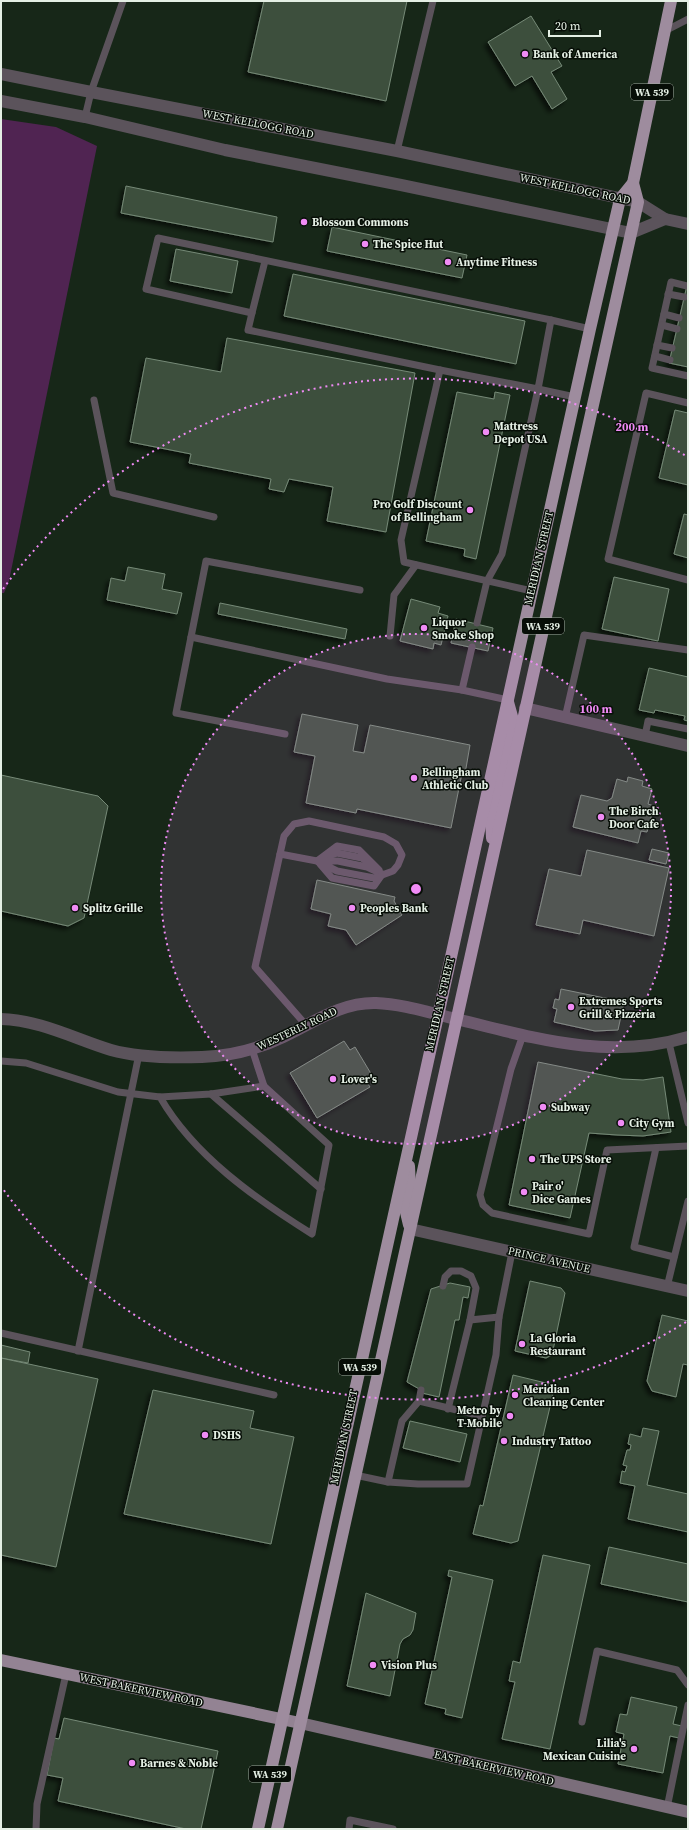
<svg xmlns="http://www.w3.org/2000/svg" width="689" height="1830" viewBox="0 0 689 1830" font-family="'Source Serif 4',serif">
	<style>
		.green { fill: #502452 }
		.building { fill: #3d4f3e; stroke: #768a77; filter: url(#shadow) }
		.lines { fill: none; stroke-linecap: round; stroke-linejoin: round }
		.service { stroke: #5b535b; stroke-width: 7 }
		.minor { stroke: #5b535b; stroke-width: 12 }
		.tertiary { stroke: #5b535b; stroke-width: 12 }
		.secondary { stroke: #7b6e7b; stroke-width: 12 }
		.primary { stroke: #938393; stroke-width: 12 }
		.trunk { stroke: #9e8c9e; stroke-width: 12 }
		.ring { fill: none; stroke: #f08bf5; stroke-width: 2; stroke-dasharray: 2 4 }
		.poi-dot { fill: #f08bf5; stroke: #070e07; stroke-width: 1.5 }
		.labels { text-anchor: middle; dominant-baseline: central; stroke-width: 3; stroke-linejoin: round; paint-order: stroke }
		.shield { fill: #070e07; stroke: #a2aca2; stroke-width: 1 }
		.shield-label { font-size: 10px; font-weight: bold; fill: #e4efe4 }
		.poi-label { font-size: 11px; font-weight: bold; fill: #e4efe4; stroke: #070e07; text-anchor: start }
		.street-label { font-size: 11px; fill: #e4efe4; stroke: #070e07 }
		.centre { fill: #f08bf5; stroke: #070e07; stroke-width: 2 }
		.ring-label { font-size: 12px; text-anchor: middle; font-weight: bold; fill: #f08bf5; stroke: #070e07; stroke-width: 3; stroke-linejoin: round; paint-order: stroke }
	</style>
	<defs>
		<filter id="shadow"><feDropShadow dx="-3.5" dy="3.5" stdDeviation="2" flood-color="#0009"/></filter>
	</defs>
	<rect width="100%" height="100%" fill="#172718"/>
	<polygon class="green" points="1,119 56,127 97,146 9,581 4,593 1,593"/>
	<g class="building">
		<polygon points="264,1 407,1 386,101 248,72"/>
		<polygon points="531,16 562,66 551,72 567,99 552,109 532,76 515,86 488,42"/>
		<polygon points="126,186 277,217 273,242 121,213"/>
		<polygon points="332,227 467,255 462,278 327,251"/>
		<polygon points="176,249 238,261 232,293 170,281"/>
		<polygon points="293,274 525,321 516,364 284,316"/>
		<polygon points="688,281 688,367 669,363"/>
		<polygon points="227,338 415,373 386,532 327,521 333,487 289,479 284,492 269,489 271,479 189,463 191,454 130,442 146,358 221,372"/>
		<polygon points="457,392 494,399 495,392 510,395 476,559 464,556 465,549 426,541"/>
		<polygon points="675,410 688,413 688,485 659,478"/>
		<polygon points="684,514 688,515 688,558 674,554"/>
		<polygon points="128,567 165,574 162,589 182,593 177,614 107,600 111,578 125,581"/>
		<polygon points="614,577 669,589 658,641 602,629"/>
		<polygon points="411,599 440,607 438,613 448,616 441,645 434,643 433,649 400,641"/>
		<polygon points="220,603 347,629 345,639 218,614"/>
		<polygon points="456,619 493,628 488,651 451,643"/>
		<polygon points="649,668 688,677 688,721 684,720 685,716 655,710 654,713 639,710"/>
		<polygon points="302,714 358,725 353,751 364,753 370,725 470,745 465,774 462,773 451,828 357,809 356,813 306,803 315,756 294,752"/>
		<polygon points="1,775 98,796 108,806 84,918 68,926 1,911"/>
		<polygon points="628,777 643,781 642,786 652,789 648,804 654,806 647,832 641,831 638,843 573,827 581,795 607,801 612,798 617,779 627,782"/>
		<polygon points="652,849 669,853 666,864 649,860"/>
		<polygon points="587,850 669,868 654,936 583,920 580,934 536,925 549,869 581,876"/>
		<polygon points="317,880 395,897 394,901 402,915 356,945 346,930 328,926 331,914 311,909"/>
		<polygon points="561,989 624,1002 618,1030 595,1031 554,1022 557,1009 553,1008 555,999 559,1000"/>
		<polygon points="344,1041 350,1050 355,1047 373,1077 366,1081 370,1087 317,1118 290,1073"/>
		<polygon points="538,1062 622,1079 643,1080 663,1077 671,1132 643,1136 617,1135 589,1133 570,1218 509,1205"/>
		<polygon points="530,1281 561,1288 565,1293 552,1355 546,1358 515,1351"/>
		<polygon points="450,1283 470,1287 468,1298 463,1297 459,1320 455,1320 439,1397 422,1393 421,1390 407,1382 431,1289"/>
		<polygon points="662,1315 688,1321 688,1365 683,1364 676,1397 652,1391 647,1381"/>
		<polygon points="1,1345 30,1352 28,1363 1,1358"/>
		<polygon points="1,1358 98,1379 56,1567 1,1555"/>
		<polygon points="513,1375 550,1384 554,1390 518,1541 511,1543 473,1534 480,1505 483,1506"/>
		<polygon points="153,1390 254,1411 250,1428 294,1437 271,1544 124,1514"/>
		<polygon points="410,1421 467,1434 460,1462 403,1448"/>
		<polygon points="643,1428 659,1431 647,1485 688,1494 688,1532 628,1519 635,1486 620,1483 622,1471 625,1472 627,1466 623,1465 627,1450 630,1450 631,1445 628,1444 630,1434 641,1437"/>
		<polygon points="609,1547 688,1564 688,1602 601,1584"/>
		<polygon points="543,1555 590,1565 550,1749 502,1739 515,1682 509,1681 513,1661 520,1663"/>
		<polygon points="449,1570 493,1580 462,1718 445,1714 446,1709 425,1704 452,1577 448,1576"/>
		<polygon points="366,1593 416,1613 413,1630 410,1635 403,1639 400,1644 390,1696 347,1686"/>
		<polygon points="631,1697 677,1707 673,1724 682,1726 679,1738 670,1736 663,1773 618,1764 624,1734 616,1732 620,1714 627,1715"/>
		<polygon points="64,1718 218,1751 201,1829 186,1829 58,1801 63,1778 47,1775 54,1738 59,1739"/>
	</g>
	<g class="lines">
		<g class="service">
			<polyline points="665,31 688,19"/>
			<polyline points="85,117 91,92 123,1"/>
			<polyline points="397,151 433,1"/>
			<polyline points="687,286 671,282 652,368 688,376"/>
			<polyline points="668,294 684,297"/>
			<polyline points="252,313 265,261"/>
			<polyline points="664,314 679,318"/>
			<polyline points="662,325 677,329"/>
			<polyline points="657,345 672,348"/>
			<polyline points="655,356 670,360"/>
			<polyline points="440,370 248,330 252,313 146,289 158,238 551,320"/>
			<polyline points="94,400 113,493 214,517"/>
			<polyline points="688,403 646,393 608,559 688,580"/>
			<polyline points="532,591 404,562 401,540 440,370 538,389 551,320 590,329"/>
			<polyline points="477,623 487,581 502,554 538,389 575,397"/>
			<polyline points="390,636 394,595 416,565"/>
			<polyline points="191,637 387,679 462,690 508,700"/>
			<polyline points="462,690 472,647"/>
			<polyline points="565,718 584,635 688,650"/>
			<polyline points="285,734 176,713 206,561 360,590"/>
			<polyline points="645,736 648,721 688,729"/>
			<polyline points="280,854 255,967 306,1025"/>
			<polyline points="326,857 337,853 362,858 367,862"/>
			<polyline points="317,861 337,871 374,878 393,871 398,865 402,855 396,844 384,837 309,821 294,824 284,836 280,854 317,861 338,861 367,867 382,874"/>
			<polyline points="317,861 337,846 359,850 379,870"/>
			<polyline points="320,864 332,878 374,886 381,876"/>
			<polyline points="523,1035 511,1069 480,1195 483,1205 492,1213 589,1234 607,1150 688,1146"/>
			<polyline points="669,1043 688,1123"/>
			<path d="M 1,1061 L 26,1063 L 118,1092 L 160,1097 C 194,1156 256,1199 312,1234 L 329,1145 L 264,1086 L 252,1049"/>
			<polyline points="211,1094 321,1189"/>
			<polyline points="160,1097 211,1094 264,1086"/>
			<polyline points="656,1148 634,1247 674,1257"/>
			<polyline points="443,1286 445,1277 451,1271 461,1271 471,1276 476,1288 470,1320"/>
			<polyline points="667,1287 688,1201"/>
			<polyline points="1,1333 274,1395"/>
			<polyline points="78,1351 139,1054"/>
			<polyline points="419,1401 421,1390"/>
			<polyline points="448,1409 470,1320 499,1317"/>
			<polyline points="355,1475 388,1482 418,1484 467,1484 496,1355 499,1317 512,1252"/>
			<polyline points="388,1482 402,1421 419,1401 482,1416"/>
			<polyline points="582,1722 597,1651 677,1670 688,1685"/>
			<polyline points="667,1808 688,1705"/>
			<polyline points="36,1829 37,1804 66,1674"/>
			<polyline points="349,1829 350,1820 393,1829"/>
		</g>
		<g class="minor">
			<polyline points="525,708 688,746"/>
			<path d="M 456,1019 C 535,1038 607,1061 688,1037"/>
			<polyline points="410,1229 688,1291"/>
		</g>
		<g class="tertiary">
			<polyline points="1,74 91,92 397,151 638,202 665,219 688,224"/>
			<polyline points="1,101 85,117 225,150 401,185 631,233 665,219"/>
			<path d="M 1,1019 C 40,1020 75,1039 111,1050 C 139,1058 173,1058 202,1057 C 230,1056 258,1049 283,1037 C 313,1023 341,1002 376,1003 C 403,1004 430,1013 456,1019"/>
		</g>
		<polyline class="secondary" points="300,1723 688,1812"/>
		<polyline class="primary" points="1,1660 300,1723"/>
		<g class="trunk">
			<polyline points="492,838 491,819 513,720 508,702"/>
			<polyline points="409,1225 405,1208 410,1186 409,1166"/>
			<polyline points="258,1829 590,329 620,199 633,183 671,1"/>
			<polyline points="277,1829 638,202 633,183"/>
		</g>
	</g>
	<circle cx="416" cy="889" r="255" fill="#f08bf5" fill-opacity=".12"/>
	<g class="ring">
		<circle cx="416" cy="889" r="255"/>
		<path d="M686 1322A510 510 0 0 1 3 1189M3 589A510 510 0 0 1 686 456"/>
	</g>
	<g class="poi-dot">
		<circle cx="525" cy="54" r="4"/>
		<circle cx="304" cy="222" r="4"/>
		<circle cx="365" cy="244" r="4"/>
		<circle cx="448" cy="262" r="4"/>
		<circle cx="486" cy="432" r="4"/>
		<circle cx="470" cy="510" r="4"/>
		<circle cx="424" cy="628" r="4"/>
		<circle cx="414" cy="778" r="4"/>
		<circle cx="601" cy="817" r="4"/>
		<circle cx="75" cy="908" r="4"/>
		<circle cx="352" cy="908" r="4"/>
		<circle cx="571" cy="1007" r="4"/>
		<circle cx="333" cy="1079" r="4"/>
		<circle cx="543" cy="1107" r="4"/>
		<circle cx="621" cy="1123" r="4"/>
		<circle cx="532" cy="1159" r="4"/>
		<circle cx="524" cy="1192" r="4"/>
		<circle cx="522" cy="1344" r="4"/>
		<circle cx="515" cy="1395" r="4"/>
		<circle cx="510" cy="1416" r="4"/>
		<circle cx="205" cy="1435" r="4"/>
		<circle cx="504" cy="1441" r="4"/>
		<circle cx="373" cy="1665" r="4"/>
		<circle cx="634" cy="1749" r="4"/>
		<circle cx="132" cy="1763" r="4"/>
	</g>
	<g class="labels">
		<g class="shield">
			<rect x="631" y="84" width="42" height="16" rx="3"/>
			<rect x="522" y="618" width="42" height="16" rx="3"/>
			<rect x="339" y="1359" width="42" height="16" rx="3"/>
			<rect x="249" y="1766" width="42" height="16" rx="3"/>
		</g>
		<g class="shield-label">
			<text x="652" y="92">WA 539</text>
			<text x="543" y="626">WA 539</text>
			<text x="360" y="1367">WA 539</text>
			<text x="270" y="1774">WA 539</text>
		</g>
		<g class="poi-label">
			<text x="533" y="54">Bank of America</text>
			<text x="312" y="222">Blossom Commons</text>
			<text x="373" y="244">The Spice Hut</text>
			<text x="456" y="262">Anytime Fitness</text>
			<text x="494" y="426">Mattress<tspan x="494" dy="13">Depot USA</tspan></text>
			<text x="462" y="504" text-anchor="end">Pro Golf Discount<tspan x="462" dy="13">of Bellingham</tspan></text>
			<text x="432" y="622">Liquor<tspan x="432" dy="13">Smoke Shop</tspan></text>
			<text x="422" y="772">Bellingham<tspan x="422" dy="13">Athletic Club</tspan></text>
			<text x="609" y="811">The Birch<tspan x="609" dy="13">Door Cafe</tspan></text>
			<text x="83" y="908">Splitz Grille</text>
			<text x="360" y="908">Peoples Bank</text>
			<text x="579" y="1001">Extremes Sports<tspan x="579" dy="13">Grill &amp; Pizzeria</tspan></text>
			<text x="341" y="1079">Lover's</text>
			<text x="551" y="1107">Subway</text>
			<text x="629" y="1123">City Gym</text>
			<text x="540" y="1159">The UPS Store</text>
			<text x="532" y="1186">Pair o'<tspan x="532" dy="13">Dice Games</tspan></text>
			<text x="530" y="1338">La Gloria<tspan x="530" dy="13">Restaurant</tspan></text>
			<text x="523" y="1389">Meridian<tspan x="523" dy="13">Cleaning Center</tspan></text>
			<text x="502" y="1410" text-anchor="end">Metro by<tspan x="502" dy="13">T-Mobile</tspan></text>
			<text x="213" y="1435">DSHS</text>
			<text x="512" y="1441">Industry Tattoo</text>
			<text x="381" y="1665">Vision Plus</text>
			<text x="626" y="1743" text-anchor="end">Lilia's<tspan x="626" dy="13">Mexican Cuisine</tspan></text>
			<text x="140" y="1763">Barnes &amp; Noble</text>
		</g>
		<g class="street-label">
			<text transform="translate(258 124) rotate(11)">WEST KELLOGG ROAD</text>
			<text transform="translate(575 189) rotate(12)">WEST KELLOGG ROAD</text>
			<text transform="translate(539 558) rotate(-77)">MERIDIAN STREET</text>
			<text transform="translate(440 1004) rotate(-77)">MERIDIAN STREET</text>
			<text transform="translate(297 1029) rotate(-25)">WESTERLY ROAD</text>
			<text transform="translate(549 1260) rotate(13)">PRINCE AVENUE</text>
			<text transform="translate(344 1437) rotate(-78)">MERIDIAN STREET</text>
			<text transform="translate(141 1690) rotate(12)">WEST BAKERVIEW ROAD</text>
			<text transform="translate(494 1768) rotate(13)">EAST BAKERVIEW ROAD</text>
		</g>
	</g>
	<circle cx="416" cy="889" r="6" class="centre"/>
	<g class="ring-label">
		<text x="632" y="431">200 m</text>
		<text x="596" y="713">100 m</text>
	</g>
	<rect width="689" height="1830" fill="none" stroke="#e4efe4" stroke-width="4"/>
	<path d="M549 30v6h51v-6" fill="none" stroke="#e4efe4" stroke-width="2"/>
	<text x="555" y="30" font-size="12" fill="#e4efe4" stroke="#070e07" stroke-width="3" paint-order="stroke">20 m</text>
</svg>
